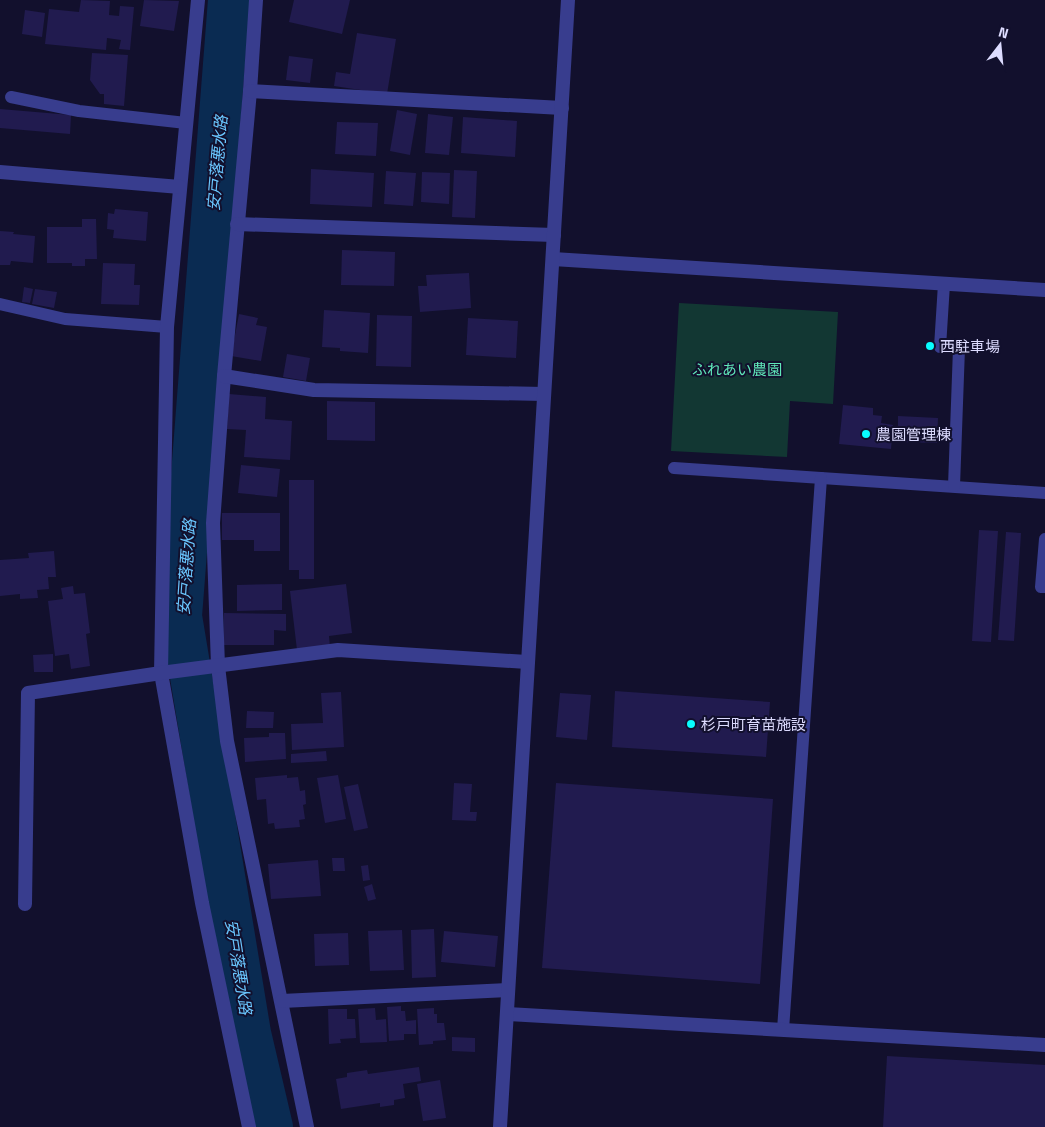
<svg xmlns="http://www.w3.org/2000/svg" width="1045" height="1127" viewBox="0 0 1045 1127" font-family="'Titillium Web','Noto Sans JP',sans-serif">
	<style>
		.green { fill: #123733 }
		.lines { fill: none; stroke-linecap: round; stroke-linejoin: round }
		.river { stroke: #0a2b52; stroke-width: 42 }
		.building { fill: #211b4f }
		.service { stroke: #383d8e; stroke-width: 12 }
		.minor { stroke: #383d8e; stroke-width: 14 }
		.poi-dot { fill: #08fcff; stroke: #12102d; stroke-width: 2 }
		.labels { text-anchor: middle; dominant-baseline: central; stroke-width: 4; stroke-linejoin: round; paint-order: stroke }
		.poi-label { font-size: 15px; fill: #dddcff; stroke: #12102d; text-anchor: start }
		.park-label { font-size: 15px; fill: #5fe7b9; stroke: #12102d }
		.water-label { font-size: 16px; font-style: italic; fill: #6ac7ff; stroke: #12102d }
	</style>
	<rect width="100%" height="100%" fill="#12102d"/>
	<polygon class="green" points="679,303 838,312 833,404 790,401 787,457 671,451"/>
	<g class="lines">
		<polyline class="river" points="229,0 181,616 250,1033 272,1127"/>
	</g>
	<g class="building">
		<polygon points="81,0 110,1 109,15 119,16 120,6 134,7 130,50 119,49 121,40 107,38 106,50 45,44 49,9 79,12"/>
		<polygon points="144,0 179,1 174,31 140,26"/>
		<polygon points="294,0 350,0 342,34 289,22"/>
		<polygon points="25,10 45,13 42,37 22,34"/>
		<polygon points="357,33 396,39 387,94 334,86 336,72 350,74"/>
		<polygon points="92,53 128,55 124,106 104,104 104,94 100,94 90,80"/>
		<polygon points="289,56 313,59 310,83 286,80"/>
		<polygon points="0,109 71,115 70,134 0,128"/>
		<polygon points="397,110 417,114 410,155 390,151"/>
		<polygon points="428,114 453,117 449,155 425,153"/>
		<polygon points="463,117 517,121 515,157 461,153"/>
		<polygon points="337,122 378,123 376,156 335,154"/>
		<polygon points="311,169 374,173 372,207 310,204"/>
		<polygon points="454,170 477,171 475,218 452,217"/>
		<polygon points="386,171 416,173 413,206 384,204"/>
		<polygon points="422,172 450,173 449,204 421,202"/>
		<polygon points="115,209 148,212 146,241 113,238 114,230 107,229 108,213 114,214"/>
		<polygon points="82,219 96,219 97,259 85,259 85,266 72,266 72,263 47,263 47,227 82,227"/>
		<polygon points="0,231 14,232 13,234 35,236 33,263 11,261 10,265 0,265"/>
		<polygon points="342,250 395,252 394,286 341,285"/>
		<polygon points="103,263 135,264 134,285 140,285 139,305 101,304"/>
		<polygon points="469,273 471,308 420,312 418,286 427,286 426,275"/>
		<polygon points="24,287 33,289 30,303 22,302"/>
		<polygon points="35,289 57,292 54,308 32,304"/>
		<polygon points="324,310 370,313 368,353 340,351 340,348 322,347"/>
		<polygon points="239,314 258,318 256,325 267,327 261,361 231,356"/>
		<polygon points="377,315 412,316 411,367 376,366"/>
		<polygon points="468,318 518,321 516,358 466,355"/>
		<polygon points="287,354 310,358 306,381 283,377"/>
		<polygon points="229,394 266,397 265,419 292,421 290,460 244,457 246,430 227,429"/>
		<polygon points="327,401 375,402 375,441 327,440"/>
		<polygon points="843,405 873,408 873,415 882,416 881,423 893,425 891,449 839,444"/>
		<polygon points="898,416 938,418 937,443 898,442"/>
		<polygon points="241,465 280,469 277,497 238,493"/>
		<polygon points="289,480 314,480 314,579 299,579 299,570 289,570"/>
		<polygon points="222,513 280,513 280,551 254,551 254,540 222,540"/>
		<polygon points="979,530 998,531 991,642 972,641"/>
		<polygon points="1006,532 1021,533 1014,641 998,640"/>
		<polygon points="54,551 56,577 48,577 49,589 37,590 38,598 20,599 20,594 0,596 0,560 29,558 28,553"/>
		<polygon points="282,584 282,610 237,611 237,585"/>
		<polygon points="346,584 352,633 329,636 330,647 297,650 290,591"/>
		<polygon points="73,586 74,594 85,593 90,633 86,634 90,666 71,669 69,654 55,656 48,601 63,599 61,588"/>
		<polygon points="224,613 286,614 286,631 274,630 274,645 224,645"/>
		<polygon points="53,654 53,672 34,672 33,655"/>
		<polygon points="615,691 770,702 766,757 612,747"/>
		<polygon points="341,692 344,747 292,750 291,724 323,723 321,693"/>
		<polygon points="560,693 591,695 587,740 556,737"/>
		<polygon points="247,711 274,712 273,728 246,728"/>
		<polygon points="269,733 285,733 286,759 245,762 244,738 269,737"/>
		<polygon points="326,751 327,761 291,763 291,754"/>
		<polygon points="287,775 287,778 298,777 300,791 305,790 306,804 303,805 305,819 299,820 300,827 275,829 274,823 268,824 266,799 257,800 255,778"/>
		<polygon points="338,775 346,819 325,823 317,778"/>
		<polygon points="454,783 472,784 470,812 477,812 476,821 452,820"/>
		<polygon points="556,783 773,799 760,984 542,968"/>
		<polygon points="358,784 368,828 354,831 344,787"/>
		<polygon points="332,858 344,858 345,871 333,871"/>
		<polygon points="318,860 321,896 271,899 268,864"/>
		<polygon points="368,865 370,880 363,881 361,866"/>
		<polygon points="372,884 376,899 368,901 364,887"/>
		<polygon points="434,929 436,977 412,978 411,930"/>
		<polygon points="402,930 404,970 370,971 368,931"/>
		<polygon points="444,931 498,936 495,967 441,962"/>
		<polygon points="348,933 349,965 315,966 314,934"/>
		<polygon points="401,1006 401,1011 405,1011 406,1021 416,1020 416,1034 404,1034 404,1040 389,1041 387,1007"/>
		<polygon points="375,1008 376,1020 386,1019 387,1042 360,1043 358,1009"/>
		<polygon points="434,1008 434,1014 437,1014 437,1023 444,1023 446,1040 433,1041 433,1044 419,1045 417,1009"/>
		<polygon points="328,1009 347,1009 347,1019 355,1019 356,1038 340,1039 341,1043 329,1044"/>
		<polygon points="452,1037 475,1038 475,1052 452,1051"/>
		<polygon points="887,1056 1045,1065 1045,1127 883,1127"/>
		<polygon points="419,1067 421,1081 403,1084 405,1098 394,1100 394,1105 380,1107 380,1103 341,1109 336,1079 347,1077 347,1073 367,1070 368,1074"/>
		<polygon points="440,1080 446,1118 423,1121 417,1084"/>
	</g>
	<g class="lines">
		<g class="service">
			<polyline points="11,97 79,111 186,123"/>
			<polyline points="0,304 65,319 167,327"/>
			<polyline points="940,347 944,284"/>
			<polyline points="674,468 1045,493"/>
			<polyline points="954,486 959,348"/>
			<polyline points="1045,539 1041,587 1045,587"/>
			<polyline points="783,1030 821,478"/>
		</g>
		<g class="minor">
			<polyline points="198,0 167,327 161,673 202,903 249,1127"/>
			<polyline points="256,0 250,91 224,376 213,523 218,666 227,741 307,1127"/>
			<polyline points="250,91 562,108"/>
			<polyline points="0,172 180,187"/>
			<polyline points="237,224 554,235"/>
			<polyline points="553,259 1045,290"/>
			<polyline points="224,376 314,390 544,394"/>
			<polyline points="25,904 28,693 161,673 338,650 527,662"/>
			<polyline points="282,1001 508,990"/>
			<polyline points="507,1014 1045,1045"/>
			<polyline points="500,1127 568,0"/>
		</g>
	</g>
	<g class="poi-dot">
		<circle cx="930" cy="346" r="5"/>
		<circle cx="866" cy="434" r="5"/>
		<circle cx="691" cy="724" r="5"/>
	</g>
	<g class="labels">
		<g class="poi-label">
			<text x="940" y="346">西駐車場</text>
			<text x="876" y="434">農園管理棟</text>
			<text x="701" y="724">杉戸町育苗施設</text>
		</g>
		<g class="park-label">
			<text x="737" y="369">ふれあい農園</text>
		</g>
		<g class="water-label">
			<text transform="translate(217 163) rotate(-85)">安戸落悪水路</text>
			<text transform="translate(186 567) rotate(-86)">安戸落悪水路</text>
			<text transform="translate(239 967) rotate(81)">安戸落悪水路</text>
		</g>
	</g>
	<g transform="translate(1000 45) rotate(16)" stroke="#12102d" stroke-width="4" paint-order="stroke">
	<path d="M0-4L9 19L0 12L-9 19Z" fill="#dddcff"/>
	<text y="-8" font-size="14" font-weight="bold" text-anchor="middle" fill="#dddcff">N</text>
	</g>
</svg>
